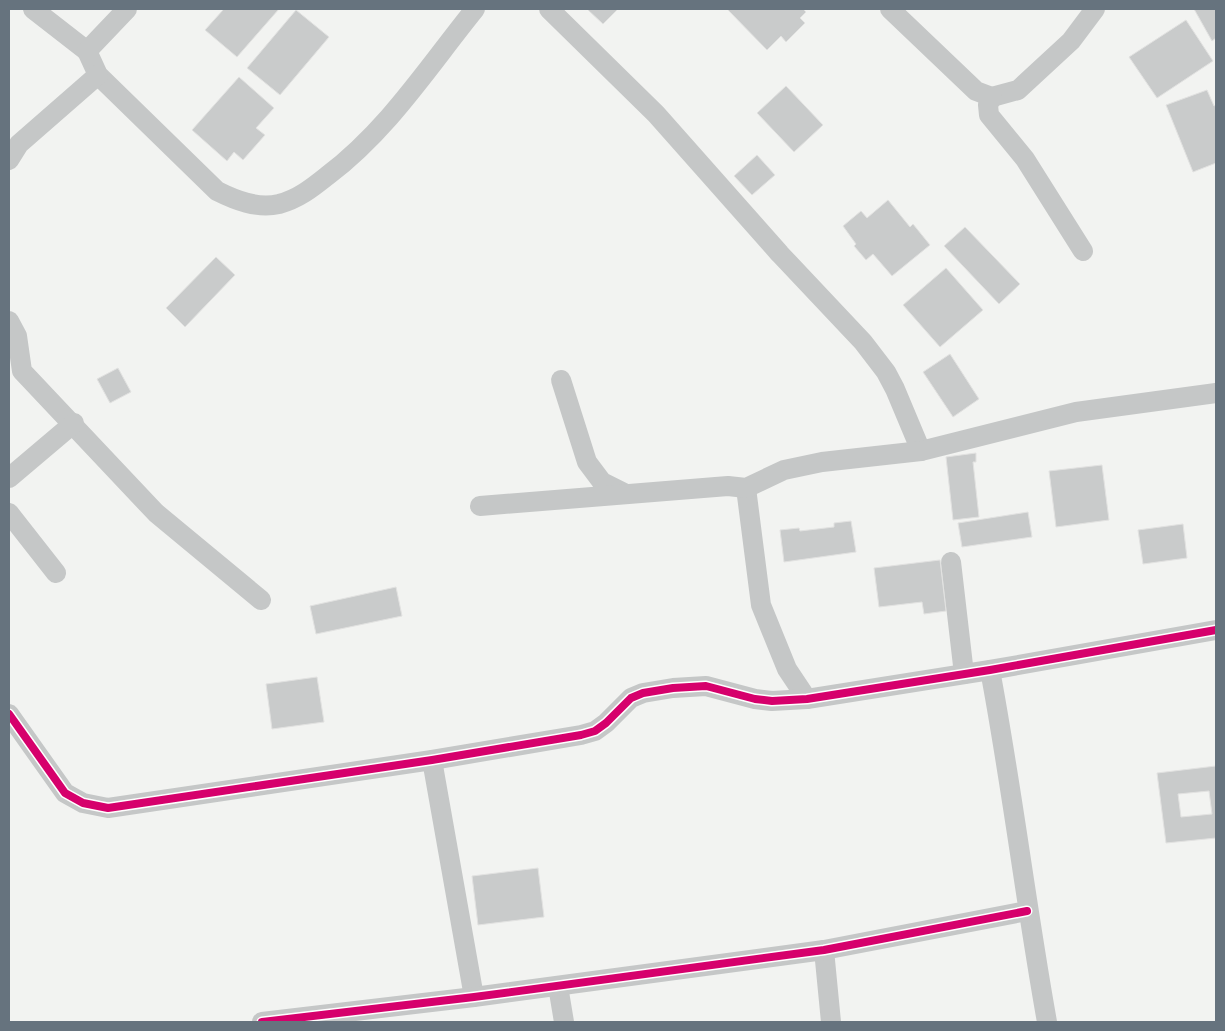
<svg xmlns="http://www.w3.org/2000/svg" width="1225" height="1031" viewBox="0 0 1225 1031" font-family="'Nunito Sans',sans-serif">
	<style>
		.building { fill: #c9cbcb; stroke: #e2e2e1; fill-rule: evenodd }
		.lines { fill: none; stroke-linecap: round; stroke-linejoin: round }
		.minor { stroke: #c5c7c7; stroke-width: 20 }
		.cycleway-casing { stroke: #fff; stroke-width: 11 }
		.cycleway { stroke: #d6006c; stroke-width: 8 }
	</style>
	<rect width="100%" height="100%" fill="#f2f3f1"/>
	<g class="building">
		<polygon points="221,9 279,9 237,57 205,30 223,10"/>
		<polygon points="587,9 618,9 603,24"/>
		<polygon points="727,9 803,9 806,12 800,18 805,23 786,42 781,36 767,50"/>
		<polygon points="1194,9 1216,9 1216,38 1212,41"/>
		<polygon points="296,10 329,37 280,95 247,68"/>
		<polygon points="1186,20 1213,61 1157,98 1129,57"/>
		<polygon points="239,77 274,108 256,128 265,135 243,160 234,152 227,161 192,130"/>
		<polygon points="786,86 823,125 794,152 757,113"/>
		<polygon points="1207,90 1214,106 1216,105 1216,163 1193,172 1166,105"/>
		<polygon points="757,155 775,175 752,195 734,176"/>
		<polygon points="888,200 910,227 913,224 930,245 892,276 873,254 866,260 854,246 856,244 843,226 861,211 867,218"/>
		<polygon points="965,227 1020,284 999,304 944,246"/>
		<polygon points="216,257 235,275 185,327 166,308"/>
		<polygon points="946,268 983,310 940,347 903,305"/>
		<polygon points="950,354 979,399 953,417 923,372"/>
		<polygon points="118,368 131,392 110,403 97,379"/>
		<polygon points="976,453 976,462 973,462 979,517 953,520 946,457"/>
		<polygon points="1102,465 1109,520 1056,527 1049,471"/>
		<polygon points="1028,512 1032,537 962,547 958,523"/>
		<polygon points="851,521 856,552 784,562 780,530 799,528 800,531 834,527 834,523"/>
		<polygon points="1183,524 1187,558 1143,564 1138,530"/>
		<polygon points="940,560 946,611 924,614 922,602 879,607 874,568"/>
		<polygon points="396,587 402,616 316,634 310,606"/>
		<polygon points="317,677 324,722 272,729 266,684"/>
		<path d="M 1216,766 L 1216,838 L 1166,843 L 1157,773 ZM 1209,791 L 1212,814 L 1181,817 L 1178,794 Z"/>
		<polygon points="538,868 544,917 478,925 472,876"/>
	</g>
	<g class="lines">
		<g class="minor">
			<polyline points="33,9 87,51"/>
			<path d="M 127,9 L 87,51 L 98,75 L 217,191 C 235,200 257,209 279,204 C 298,199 312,188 327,176 C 388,130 428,67 475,9"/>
			<polyline points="549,9 656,114 780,254 863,342 886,372 895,389 921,451"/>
			<polyline points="890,9 976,91 992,97 1018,90 1071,41 1095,9"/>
			<polyline points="992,97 988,105 989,115 1025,159 1083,251"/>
			<polyline points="9,160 19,144 98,75"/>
			<polyline points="9,321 17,336 22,371 156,513 261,600"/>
			<polyline points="561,380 587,462 602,482 626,494"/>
			<polyline points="9,478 74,423"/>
			<polyline points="746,488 761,605 787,669 807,699"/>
			<polyline points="480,506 728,486 746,488 784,470 822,462 921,451 1076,412 1216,393"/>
			<polyline points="9,513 56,573"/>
			<polyline points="951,562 964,674"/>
			<path d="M 990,670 C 1012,787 1026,905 1047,1022"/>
			<polyline points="9,714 65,793 83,803 108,808 432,760 581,735 595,731 606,723 631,698 643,693 673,688 706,686 755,699 772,701 807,699 990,670 1216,630"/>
			<polyline points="432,760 474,997"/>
			<polyline points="824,950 831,1022"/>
			<polyline points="558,986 564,1022"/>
			<polyline points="262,1022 474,997 824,950 1027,911"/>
		</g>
		<defs>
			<g id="cycleway">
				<polyline points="9,714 65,793 83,803 108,808 432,760 581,735 595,731 606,723 631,698 643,693 673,688 706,686 755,699 772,701 807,699 990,670 1216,630"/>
				<polyline points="262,1022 474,997 824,950 1027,911"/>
			</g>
		</defs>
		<use href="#cycleway" class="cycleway-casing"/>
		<use href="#cycleway" class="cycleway"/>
	</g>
	<rect width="1225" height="1031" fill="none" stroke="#66737e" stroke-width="20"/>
</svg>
